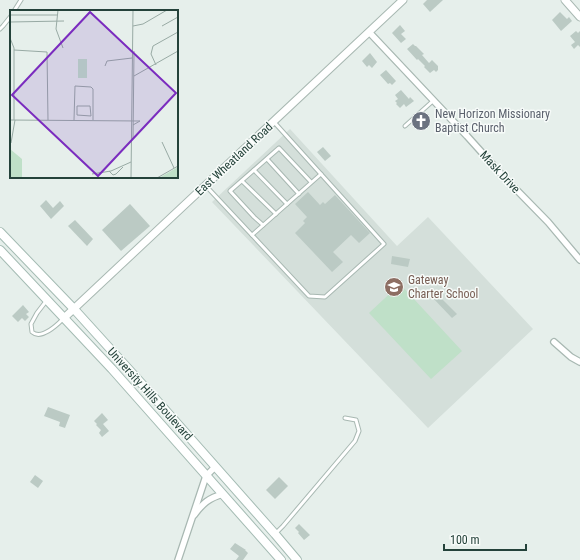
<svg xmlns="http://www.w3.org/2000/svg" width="580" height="560" viewBox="0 0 580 560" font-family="'Roboto Condensed',sans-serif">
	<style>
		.built { fill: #d4dfda }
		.green { fill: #bfe0c8 }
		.building { fill: #bbcac4 }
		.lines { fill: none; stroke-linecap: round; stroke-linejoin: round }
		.service-casing { stroke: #a8b8b2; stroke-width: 5 }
		.minor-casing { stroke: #a8b8b2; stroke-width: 8 }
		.tertiary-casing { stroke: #a8b8b2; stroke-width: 9 }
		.secondary-casing { stroke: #a4bbb3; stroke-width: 10 }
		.service { stroke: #fff; stroke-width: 3 }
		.minor { stroke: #fff; stroke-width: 5.5 }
		.tertiary { stroke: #fff; stroke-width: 7 }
		.secondary { stroke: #fff; stroke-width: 8 }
		.labels { text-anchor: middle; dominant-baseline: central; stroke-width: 3; stroke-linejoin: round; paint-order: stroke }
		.worship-label { font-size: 12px; fill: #5b616d; stroke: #f7fbf9; text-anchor: start }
		.street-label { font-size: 12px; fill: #24423a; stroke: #f7fbf9 }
		.education-label { font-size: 12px; fill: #785e54; stroke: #f7fbf9; text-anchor: start }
		.inset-road { fill: none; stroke: #98aaa4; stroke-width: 1 }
		.view { fill: #7b2cbf; fill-opacity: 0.15; stroke: #7b2cbf; stroke-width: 2 }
		.inset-edge { fill: none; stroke: #24423a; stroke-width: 2 }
	</style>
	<rect width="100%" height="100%" fill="#e6efeb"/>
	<polygon class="built" points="290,129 397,246 428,217 533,329 428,428 212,202"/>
	<polygon class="green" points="400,284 462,351 431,379 369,313"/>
	<g class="building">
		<polygon points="427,0 443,0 430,12 423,4"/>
		<polygon points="560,12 567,19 569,17 572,21 561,31 552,20"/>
		<polygon points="400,25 405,31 401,34 406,39 401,43 392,33"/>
		<polygon points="576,31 578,33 580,31 580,47 578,45 574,49 571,45 575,42 570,36"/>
		<polygon points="413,44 415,46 416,46 424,54 422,55 429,63 432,60 438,66 438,70 436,72 434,70 430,73 424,67 425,66 418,59 417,60 407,49"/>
		<polygon points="370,53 377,62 372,68 369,65 367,67 362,61"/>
		<polygon points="386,70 396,81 392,85 390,83 388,84 380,75"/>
		<polygon points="401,90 409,99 410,97 414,101 406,107 404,104 400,108 396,104 397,103 395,101 398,99 395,95"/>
		<polygon points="423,114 429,120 419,129 414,123"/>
		<polygon points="323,147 331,156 325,161 317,152"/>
		<polygon points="308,192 320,205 323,202 325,204 335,195 370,233 359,243 351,235 333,252 343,262 332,272 295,233 305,223 303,221 307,217 295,204"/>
		<polygon points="46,200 53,208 60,201 64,206 51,219 40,206"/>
		<polygon points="130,204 150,226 121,251 102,230"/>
		<polygon points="75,220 93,239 87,246 68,226"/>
		<polygon points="392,256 410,259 408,267 391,264"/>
		<polygon points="435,292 457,314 452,318 431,296"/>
		<polygon points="23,305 29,312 26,314 29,317 25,321 22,318 18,322 12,316"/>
		<polygon points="48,407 70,415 65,428 59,426 60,422 44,416"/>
		<polygon points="102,413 108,420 103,424 109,431 102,437 99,433 101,430 96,425 97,424 94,421"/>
		<polygon points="35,475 43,481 38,488 30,482"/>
		<polygon points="279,477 288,486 275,499 266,490"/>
		<polygon points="299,524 310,535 304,540 298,533 299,532 295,528"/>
		<polygon points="235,543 246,550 245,550 248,553 243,560 236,560 239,556 230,549"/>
	</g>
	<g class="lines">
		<defs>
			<g id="service">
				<polyline points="14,11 21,0"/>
				<polyline points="0,29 3,26 11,16"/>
				<polyline points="405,126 434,100"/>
				<polyline points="267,159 299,194"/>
				<polyline points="254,170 287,204"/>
				<polyline points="242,181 276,214"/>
				<polyline points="206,186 309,296 325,297 384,244 274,122"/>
				<polyline points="263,225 254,217 230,191 279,148 311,182"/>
				<polyline points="252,235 321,174"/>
				<path d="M 47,300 L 37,313 L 31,324 L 32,332 C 41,340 56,326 63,319"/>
				<polyline points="275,534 283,526 355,441 359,431 356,420 345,418"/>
			</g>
			<g id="minor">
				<polyline points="369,32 467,136 503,176 548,222 580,260"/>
				<polyline points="554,342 571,357 580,362"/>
				<path d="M 194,515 C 203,503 209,498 223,494"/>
				<polyline points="178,560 206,476 215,467"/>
			</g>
			<g id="tertiary">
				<polyline points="565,0 580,17"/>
				<polyline points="64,318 403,0"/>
			</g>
			<g id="secondary">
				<polyline points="0,232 74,309 152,395 275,534 297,560"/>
				<polyline points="0,250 112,369 281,560"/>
			</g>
		</defs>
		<use href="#service" class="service-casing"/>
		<use href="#minor" class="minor-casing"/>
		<use href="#tertiary" class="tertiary-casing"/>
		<use href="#secondary" class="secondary-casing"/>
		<use href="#service" class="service"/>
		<use href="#minor" class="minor"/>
		<use href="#tertiary" class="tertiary"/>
		<use href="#secondary" class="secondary"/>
	</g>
	<defs>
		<symbol id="church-disc" viewBox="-11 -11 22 22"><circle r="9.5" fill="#6b7280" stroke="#f7fbf9"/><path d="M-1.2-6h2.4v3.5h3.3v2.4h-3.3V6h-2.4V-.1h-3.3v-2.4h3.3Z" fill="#fff"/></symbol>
		<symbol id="school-disc" viewBox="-11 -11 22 22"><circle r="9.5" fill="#8d6e63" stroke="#f7fbf9"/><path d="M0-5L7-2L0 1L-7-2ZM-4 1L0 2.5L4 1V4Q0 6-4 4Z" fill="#fff"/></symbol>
	</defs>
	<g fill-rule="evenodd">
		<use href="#church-disc" x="410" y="110" width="22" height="22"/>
		<use href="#school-disc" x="383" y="276" width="22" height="22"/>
	</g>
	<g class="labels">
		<g class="worship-label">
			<text x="435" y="114">New Horizon Missionary<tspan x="435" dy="14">Baptist Church</tspan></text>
		</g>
		<g class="street-label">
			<text transform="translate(234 159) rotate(-43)">East Wheatland Road</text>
			<text transform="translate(500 172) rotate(47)">Mask Drive</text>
			<text transform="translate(150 394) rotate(48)">University Hills Boulevard</text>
		</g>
		<g class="education-label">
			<text x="408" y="280">Gateway<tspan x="408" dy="14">Charter School</tspan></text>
		</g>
	</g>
	<g transform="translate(10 10)">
		<rect width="168" height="168" fill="#e6efeb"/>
		<path d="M 68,49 L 77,49 L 77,68 L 68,68 ZM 0,139 L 12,149 L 12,168 L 0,168 ZM 168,157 L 168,168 L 149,168 Z" fill="#bfe0c8"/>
		<path class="inset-road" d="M 48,0 L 46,19 L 53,38M 0,5 L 47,5M 0,12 L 54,11M 123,16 L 133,14 L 157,0M 152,16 L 168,7M 0,28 L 4,38 L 4,110M 4,40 L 37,42 L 38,110M 146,55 L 141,44 L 143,36 L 168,22M 95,56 L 97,51 L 122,48M 124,66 L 168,41M 67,96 L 67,105 L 81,106 L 80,96M 67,96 L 80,96M 0,110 L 130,111 L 123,115M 64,110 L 65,76 L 81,77 L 83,79 L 83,110M 123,129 L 124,41M 152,132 L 164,158M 1,133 L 5,110M 99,161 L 103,165 L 106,164 L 113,157M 82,164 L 101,161 L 121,152M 121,168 L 123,0M 147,168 L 168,156"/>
		<path class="view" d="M 80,2 L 166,83 L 88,166 L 2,85 Z"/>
		<rect width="168" height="168" class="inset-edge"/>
	</g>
	<path d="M444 544v6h82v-6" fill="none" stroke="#24423a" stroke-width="2"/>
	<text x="450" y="544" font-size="12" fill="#24423a" stroke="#f7fbf9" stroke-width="3" paint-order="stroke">100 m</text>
</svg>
